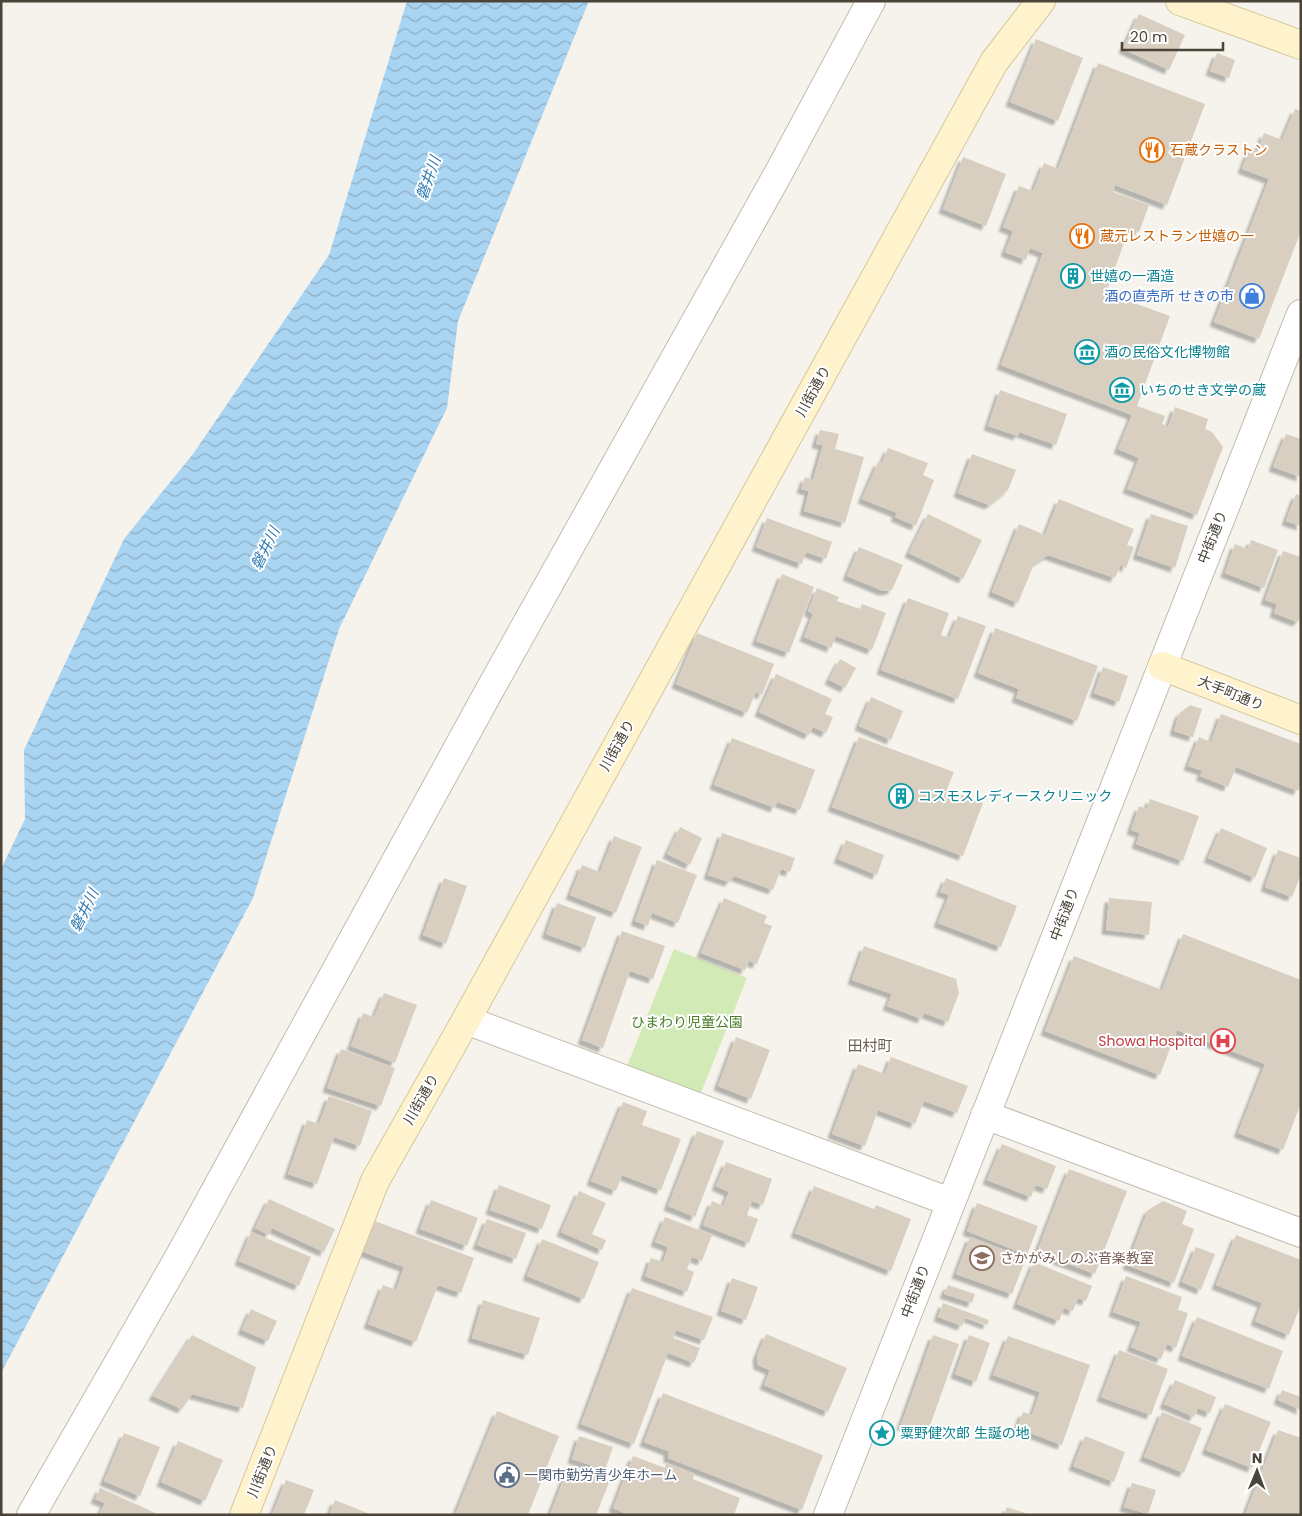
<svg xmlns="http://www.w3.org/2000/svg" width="1302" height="1516" viewBox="0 0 1302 1516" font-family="Poppins,'Noto Sans JP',sans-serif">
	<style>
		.green { fill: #d2eab5 }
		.water { fill: url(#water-waves) }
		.building { fill: #d8cfc1; filter: url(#shadow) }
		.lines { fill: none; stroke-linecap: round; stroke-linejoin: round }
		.street-casing { stroke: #c2bbae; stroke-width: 30 }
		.secondary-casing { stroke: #d6c79b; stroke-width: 30 }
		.street { stroke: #fff; stroke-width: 28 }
		.secondary { stroke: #fff3cd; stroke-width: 28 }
		.labels { text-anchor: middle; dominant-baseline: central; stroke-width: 4; stroke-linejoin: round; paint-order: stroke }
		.food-label { font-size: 14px; fill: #c56008; stroke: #fff; text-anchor: start }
		.culture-label { font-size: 14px; fill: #0d838f; stroke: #fff; text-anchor: start }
		.shop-label { font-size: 14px; fill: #366cbe; stroke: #fff; text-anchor: end }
		.street-label { font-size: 14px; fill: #4b4439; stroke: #fff }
		.park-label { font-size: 14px; fill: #4a7f2a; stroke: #fff }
		.health-label { font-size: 14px; fill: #be3a42; stroke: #fff; text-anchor: end }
		.education-label { font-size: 14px; fill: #785e54; stroke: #fff; text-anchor: start }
		.service-label { font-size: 14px; fill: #4e5e75; stroke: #fff; text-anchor: start }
		.water-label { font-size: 15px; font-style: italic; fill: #2e7ab2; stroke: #fff }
		.neighbourhood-label { font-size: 15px; fill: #6e6250; stroke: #fff }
	</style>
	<defs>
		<pattern id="water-waves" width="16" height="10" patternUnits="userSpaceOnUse" patternTransform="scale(1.25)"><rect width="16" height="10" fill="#a9d4f2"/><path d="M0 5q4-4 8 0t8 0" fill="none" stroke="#8caec5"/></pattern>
		<filter id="shadow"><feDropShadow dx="-4.5" dy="4.5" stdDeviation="1" flood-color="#0004"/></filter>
	</defs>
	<rect width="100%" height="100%" fill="#f6f3ec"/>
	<polygon class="green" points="674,949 747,978 700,1095 627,1066"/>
	<polygon class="water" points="407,1 589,1 458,321 447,408 339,629 253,898 1,1373 1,869 25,819 24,750 124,539 193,454 329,255"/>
	<g class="building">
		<polygon points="1139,14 1185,35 1169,70 1123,49"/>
		<polygon points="1036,39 1083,58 1058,121 1010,102"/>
		<polygon points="1217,53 1235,60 1229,78 1210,71"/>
		<polygon points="1098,63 1205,104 1167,205 1115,185 1113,192 1149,205 1139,232 1129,229 1106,293 1170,316 1137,406 1165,416 1162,424 1168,427 1175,407 1208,419 1205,429 1212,432 1223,447 1197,515 1127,489 1139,458 1118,449 1132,415 1001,365 1043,253 1030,248 1026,260 1005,252 1013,231 1003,227 1019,186 1033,191 1044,163 1058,169"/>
		<polygon points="1295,109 1301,111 1301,231 1259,339 1214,322 1269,179 1242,169 1250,148 1257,151 1264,133 1282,140"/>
		<polygon points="963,157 1006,174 986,226 943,209"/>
		<polygon points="1000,390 1067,414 1056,445 1019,432 1018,436 988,426"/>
		<polygon points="820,430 839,434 835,449 864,457 845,523 804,511 809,491 801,489 805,477 813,480 823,445 816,444"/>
		<polygon points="1286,434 1301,439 1301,477 1273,467"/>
		<polygon points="888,448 928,463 923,475 934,480 916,526 895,517 897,513 862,499 878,462 882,463"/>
		<polygon points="972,454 1016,470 1008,490 989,505 958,493"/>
		<polygon points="1296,494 1301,496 1301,526 1286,521"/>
		<polygon points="1059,499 1134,529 1127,545 1134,547 1126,568 1121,564 1115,578 1048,555 1034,564 1018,603 992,592 1019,524 1045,535"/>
		<polygon points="928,514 982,540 963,579 909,553"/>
		<polygon points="1151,514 1188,526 1175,568 1137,555"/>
		<polygon points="767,518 832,542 826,559 806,552 802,564 756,547"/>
		<polygon points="1251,540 1278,550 1264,588 1225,573 1235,544 1248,549"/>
		<polygon points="859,547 903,565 892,590 883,591 847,576"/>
		<polygon points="1283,551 1301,557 1301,618 1297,622 1274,613 1277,604 1265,600"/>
		<polygon points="782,574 814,587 789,653 756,641"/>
		<polygon points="817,588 839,597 837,601 860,609 862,604 886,613 872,650 836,636 831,648 804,637 813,614 808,611"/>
		<polygon points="908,598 949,613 941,635 949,638 958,616 986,626 958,699 881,670"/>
		<polygon points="995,628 1098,666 1077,721 1016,698 1019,689 978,673"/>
		<polygon points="697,633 774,664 762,695 756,692 747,713 676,684"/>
		<polygon points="840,659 856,668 845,688 829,680"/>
		<polygon points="1103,667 1128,676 1119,702 1094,693"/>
		<polygon points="776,674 832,699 825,714 833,717 826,733 813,727 809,735 759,712"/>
		<polygon points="871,697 903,711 891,740 859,726"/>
		<polygon points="1190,705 1202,709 1193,737 1174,731 1179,714"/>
		<polygon points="1221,714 1301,744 1301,783 1298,791 1236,767 1228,787 1200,776 1203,771 1188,766 1199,737 1211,742"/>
		<polygon points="859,737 954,772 947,789 983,803 963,856 832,807"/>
		<polygon points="732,738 815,770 800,810 777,802 775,808 714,785"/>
		<polygon points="1150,799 1199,816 1183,861 1136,844 1140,833 1131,830 1139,806 1147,809"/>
		<polygon points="680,827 702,838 690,865 667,854"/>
		<polygon points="1221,828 1267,848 1255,878 1208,858"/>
		<polygon points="722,833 795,858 790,872 781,869 773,890 734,876 729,882 708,875"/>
		<polygon points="614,836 642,847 616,913 570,895 582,865 600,872"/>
		<polygon points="846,840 884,855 877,875 838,859"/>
		<polygon points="1278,850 1301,858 1301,874 1292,897 1265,887"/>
		<polygon points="657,860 697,875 678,923 652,913 648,926 635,921"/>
		<polygon points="444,878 467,886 446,944 423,935"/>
		<polygon points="946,878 1017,906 1001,947 938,923 949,895 940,892"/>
		<polygon points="724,898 767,916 764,923 772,926 757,964 749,961 745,970 701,953"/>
		<polygon points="1109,898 1152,902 1149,935 1106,930"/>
		<polygon points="557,903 596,917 585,948 546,934"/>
		<polygon points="622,931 665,946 653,979 630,971 603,1048 582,1040"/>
		<polygon points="1183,934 1301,980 1301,1103 1283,1150 1238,1133 1265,1064 1177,1030 1160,1075 1045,1031 1074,956 1162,990"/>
		<polygon points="864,946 956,979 959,993 948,1022 924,1013 922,1019 887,1006 892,994 852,980"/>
		<polygon points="384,993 417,1005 395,1063 351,1046 363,1013 374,1017"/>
		<polygon points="736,1037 770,1050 751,1099 718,1086"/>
		<polygon points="341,1049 395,1068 381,1106 327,1088"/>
		<polygon points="891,1057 968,1086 957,1113 924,1101 915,1124 878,1110 865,1146 832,1134 858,1064 885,1074"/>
		<polygon points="329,1096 372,1111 360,1146 334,1137 317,1184 288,1174 307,1120 319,1124"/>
		<polygon points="623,1102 647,1111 642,1125 681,1139 661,1190 622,1175 616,1191 591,1181"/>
		<polygon points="697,1131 724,1141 695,1217 668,1206"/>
		<polygon points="1002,1144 1056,1166 1047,1189 1036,1185 1031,1197 987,1180"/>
		<polygon points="726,1162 772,1179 763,1205 752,1201 747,1215 758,1219 749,1243 703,1225 712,1201 723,1206 729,1192 716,1186"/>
		<polygon points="1069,1169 1127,1191 1095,1274 1037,1252"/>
		<polygon points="499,1185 551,1205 542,1229 490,1210"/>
		<polygon points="814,1186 874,1209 876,1205 911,1219 891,1271 795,1233"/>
		<polygon points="579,1191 606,1203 592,1234 606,1240 602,1250 561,1232"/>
		<polygon points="269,1199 335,1229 324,1252 272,1228 269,1235 255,1228"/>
		<polygon points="431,1200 478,1218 467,1246 420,1229"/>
		<polygon points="1163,1201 1187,1211 1182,1224 1194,1229 1174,1283 1127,1265 1148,1210"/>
		<polygon points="977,1203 1038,1226 1027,1255 967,1231"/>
		<polygon points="665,1217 712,1235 702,1261 692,1257 687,1269 694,1272 687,1292 645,1276 651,1258 663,1262 668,1247 655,1242"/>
		<polygon points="487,1219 526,1233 516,1259 477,1245"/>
		<polygon points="372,1220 474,1258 461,1293 438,1285 416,1342 368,1324 383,1285 396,1290 404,1267 361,1251"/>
		<polygon points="251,1232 311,1257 299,1286 239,1261"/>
		<polygon points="1236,1235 1301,1260 1301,1304 1289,1335 1255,1321 1262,1303 1216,1285"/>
		<polygon points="970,1237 1026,1258 1012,1294 956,1274"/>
		<polygon points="542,1239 599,1262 584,1299 527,1276"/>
		<polygon points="1196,1247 1215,1254 1201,1290 1182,1282"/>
		<polygon points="1034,1262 1092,1286 1086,1301 1078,1298 1073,1311 1064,1308 1059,1321 1017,1304"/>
		<polygon points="1126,1276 1182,1297 1178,1310 1188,1313 1176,1348 1167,1344 1161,1359 1131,1347 1141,1322 1113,1312"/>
		<polygon points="732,1278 758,1287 746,1320 721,1311"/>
		<polygon points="948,1285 975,1294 972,1303 944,1294"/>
		<polygon points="632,1288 713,1317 704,1340 676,1330 673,1338 700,1348 694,1363 668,1353 634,1444 581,1424"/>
		<polygon points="483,1300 540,1318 528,1355 472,1338"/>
		<polygon points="943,1303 989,1320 987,1325 966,1317 962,1326 938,1317"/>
		<polygon points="251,1309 277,1321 268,1341 242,1330"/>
		<polygon points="1197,1317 1283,1351 1269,1389 1182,1356"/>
		<polygon points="766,1334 847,1368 828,1412 764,1385 770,1370 758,1365 757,1356"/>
		<polygon points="192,1335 256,1367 243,1408 192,1394 182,1409 153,1396"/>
		<polygon points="933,1335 959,1344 927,1434 901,1425"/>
		<polygon points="969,1335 990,1343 976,1382 955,1374"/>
		<polygon points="1008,1336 1090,1365 1062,1445 1017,1428 1023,1412 1032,1415 1040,1392 993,1375"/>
		<polygon points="1119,1350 1168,1369 1151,1415 1101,1397"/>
		<polygon points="1175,1380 1216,1397 1210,1413 1198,1408 1194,1417 1164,1404"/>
		<polygon points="1282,1390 1301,1397 1301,1410 1278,1400"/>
		<polygon points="663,1393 823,1455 802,1510 668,1458 668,1451 644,1442"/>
		<polygon points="1225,1404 1271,1422 1252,1468 1206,1450"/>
		<polygon points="497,1411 559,1436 528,1515 455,1515"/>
		<polygon points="1162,1412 1202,1428 1184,1473 1144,1457"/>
		<polygon points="1278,1430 1301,1438 1301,1515 1245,1515"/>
		<polygon points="124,1433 160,1447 140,1496 104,1481"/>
		<polygon points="579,1436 613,1447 605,1470 572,1459"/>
		<polygon points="1085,1436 1125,1452 1114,1482 1073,1466"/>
		<polygon points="178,1441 223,1460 205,1501 161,1482"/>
		<polygon points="633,1456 665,1468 666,1463 694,1474 693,1479 740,1498 734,1515 630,1515 613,1508"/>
		<polygon points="569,1465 610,1480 596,1515 550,1515"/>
		<polygon points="286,1480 314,1490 304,1515 272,1515"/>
		<polygon points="1132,1483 1156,1490 1148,1514 1124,1507"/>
		<polygon points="100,1488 160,1515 99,1515 105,1503 95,1499"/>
		<polygon points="335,1500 372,1515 335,1515 330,1513"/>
		<polygon points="1007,1507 1028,1514 1028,1515 1004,1515"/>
	</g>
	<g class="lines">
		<defs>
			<g id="street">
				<polyline points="466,1020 950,1202"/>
				<polyline points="985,1115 1301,1233"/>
				<polyline points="31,1515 178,1259 488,693 778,174 871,1"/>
				<polyline points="828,1515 1301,314"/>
			</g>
			<g id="secondary">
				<polyline points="1180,1 1301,45"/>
				<polyline points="1162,666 1301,720"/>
				<polyline points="244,1515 375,1181 466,1020 994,62 1041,1"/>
			</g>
		</defs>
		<use href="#street" class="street-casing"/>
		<use href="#secondary" class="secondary-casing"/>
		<use href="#street" class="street"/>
		<use href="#secondary" class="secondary"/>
	</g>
	<defs>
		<symbol id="restaurant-ring" viewBox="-11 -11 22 22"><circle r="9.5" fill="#fff" stroke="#e8710a" stroke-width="1.5"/><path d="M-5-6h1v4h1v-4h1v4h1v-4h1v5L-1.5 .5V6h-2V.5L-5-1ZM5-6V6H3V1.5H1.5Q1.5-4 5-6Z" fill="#e8710a"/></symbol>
		<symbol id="building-ring" viewBox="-11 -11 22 22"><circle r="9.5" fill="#fff" stroke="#0f9aa8" stroke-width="1.5"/><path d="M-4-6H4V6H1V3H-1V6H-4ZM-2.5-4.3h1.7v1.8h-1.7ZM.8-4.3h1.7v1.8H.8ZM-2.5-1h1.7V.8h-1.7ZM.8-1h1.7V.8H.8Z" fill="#0f9aa8"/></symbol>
		<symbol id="shop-ring" viewBox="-11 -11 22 22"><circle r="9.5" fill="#fff" stroke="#3f7fe0" stroke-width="1.5"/><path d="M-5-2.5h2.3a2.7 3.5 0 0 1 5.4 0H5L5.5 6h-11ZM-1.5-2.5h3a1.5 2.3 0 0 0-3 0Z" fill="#3f7fe0"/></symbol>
		<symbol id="museum-ring" viewBox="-11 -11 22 22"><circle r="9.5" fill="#fff" stroke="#0f9aa8" stroke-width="1.5"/><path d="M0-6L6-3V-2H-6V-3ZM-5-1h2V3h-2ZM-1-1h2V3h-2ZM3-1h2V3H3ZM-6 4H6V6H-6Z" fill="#0f9aa8"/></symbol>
		<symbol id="hospital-ring" viewBox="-11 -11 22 22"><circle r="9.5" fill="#fff" stroke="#e0444e" stroke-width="1.5"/><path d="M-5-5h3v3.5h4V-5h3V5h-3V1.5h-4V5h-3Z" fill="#e0444e"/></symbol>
		<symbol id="school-ring" viewBox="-11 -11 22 22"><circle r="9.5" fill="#fff" stroke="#8d6e63" stroke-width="1.5"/><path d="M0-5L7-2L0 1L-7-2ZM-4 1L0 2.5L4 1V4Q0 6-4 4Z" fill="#8d6e63"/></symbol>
		<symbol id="sight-ring" viewBox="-11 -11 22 22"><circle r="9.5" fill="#fff" stroke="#0f9aa8" stroke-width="1.5"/><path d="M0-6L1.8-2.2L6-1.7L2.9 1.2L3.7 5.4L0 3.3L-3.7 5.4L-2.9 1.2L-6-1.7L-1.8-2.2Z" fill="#0f9aa8"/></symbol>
		<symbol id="civic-ring" viewBox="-11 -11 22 22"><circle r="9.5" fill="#fff" stroke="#5c6f8a" stroke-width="1.5"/><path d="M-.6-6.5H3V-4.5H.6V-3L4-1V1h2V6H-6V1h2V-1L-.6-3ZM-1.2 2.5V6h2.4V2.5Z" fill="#5c6f8a"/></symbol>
	</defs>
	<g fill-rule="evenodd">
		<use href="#restaurant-ring" x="1138" y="136" width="28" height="28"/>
		<use href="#restaurant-ring" x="1068" y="222" width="28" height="28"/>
		<use href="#building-ring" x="1059" y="262" width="28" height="28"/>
		<use href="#shop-ring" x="1238" y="282" width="28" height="28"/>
		<use href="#museum-ring" x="1073" y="338" width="28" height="28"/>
		<use href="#museum-ring" x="1108" y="376" width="28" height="28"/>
		<use href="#building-ring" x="887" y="782" width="28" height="28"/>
		<use href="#hospital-ring" x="1209" y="1027" width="28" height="28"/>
		<use href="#school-ring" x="968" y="1244" width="28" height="28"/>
		<use href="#sight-ring" x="868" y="1419" width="28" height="28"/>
		<use href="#civic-ring" x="493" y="1461" width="28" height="28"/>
	</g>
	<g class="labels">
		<g class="food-label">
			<text x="1170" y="150">石蔵クラストン</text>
			<text x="1100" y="236">蔵元レストラン世嬉の一</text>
		</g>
		<g class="culture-label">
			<text x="1090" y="276">世嬉の一酒造</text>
			<text x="1104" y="352">酒の民俗文化博物館</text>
			<text x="1140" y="390">いちのせき文学の蔵</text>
			<text x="918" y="796">コスモスレディースクリニック</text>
			<text x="900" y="1433">粟野健次郎 生誕の地</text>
		</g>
		<g class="shop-label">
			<text x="1234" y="296">酒の直売所 せきの市</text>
		</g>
		<g class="street-label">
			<text transform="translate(813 391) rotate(-61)">川街通り</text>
			<text transform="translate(1212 537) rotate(-68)">中街通り</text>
			<text transform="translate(1231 693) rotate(22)">大手町通り</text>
			<text transform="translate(617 745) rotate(-61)">川街通り</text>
			<text transform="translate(1064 914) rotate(-69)">中街通り</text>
			<text transform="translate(421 1099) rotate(-60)">川街通り</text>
			<text transform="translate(915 1291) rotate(-69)">中街通り</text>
			<text transform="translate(262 1471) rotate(-68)">川街通り</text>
		</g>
		<g class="park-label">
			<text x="687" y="1022">ひまわり児童公園</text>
		</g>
		<g class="health-label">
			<text x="1206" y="1041">Showa Hospital</text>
		</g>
		<g class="education-label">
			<text x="1000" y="1258">さかがみしのぶ音楽教室</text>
		</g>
		<g class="service-label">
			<text x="524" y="1475">一関市勤労青少年ホーム</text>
		</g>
		<g class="water-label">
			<text transform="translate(428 178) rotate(-71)">磐井川</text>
			<text transform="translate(265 548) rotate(-64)">磐井川</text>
			<text transform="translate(84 910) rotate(-64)">磐井川</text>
		</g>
		<g class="neighbourhood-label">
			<text x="870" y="1045">田村町</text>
		</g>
	</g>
	<rect width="1302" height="1516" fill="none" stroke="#4b4439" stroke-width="5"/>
	<g transform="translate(1257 1471) rotate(1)" stroke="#ffffff" stroke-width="4" paint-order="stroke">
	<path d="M0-4L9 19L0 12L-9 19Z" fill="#4b4439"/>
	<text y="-8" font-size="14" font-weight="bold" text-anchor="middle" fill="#4b4439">N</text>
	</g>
	<path d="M1122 42v8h101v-8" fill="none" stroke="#4b4439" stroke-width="2.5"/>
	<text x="1130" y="42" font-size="15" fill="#4b4439" stroke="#ffffff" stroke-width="4" paint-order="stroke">20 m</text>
</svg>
